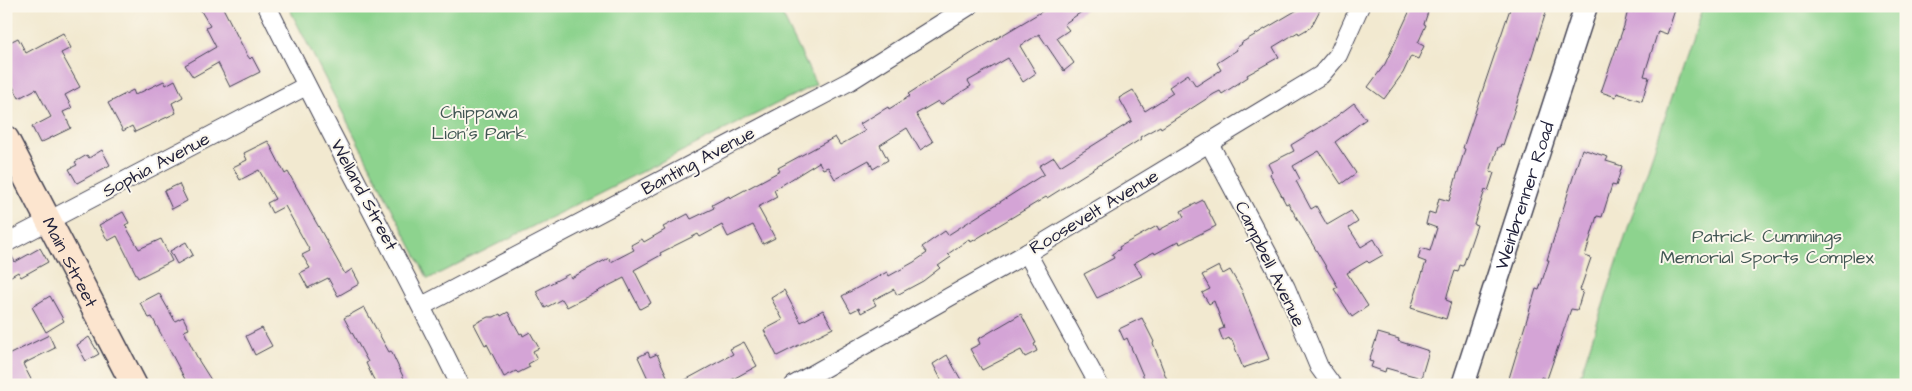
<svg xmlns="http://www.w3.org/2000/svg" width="1912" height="391" viewBox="0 0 1912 391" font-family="'Architects Daughter',sans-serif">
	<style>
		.green { fill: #8dd38e; stroke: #587a64 }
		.building { fill: #d4a4d6 }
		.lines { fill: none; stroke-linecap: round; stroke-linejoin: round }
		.minor-casing { stroke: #414051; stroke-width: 20 }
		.tertiary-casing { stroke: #414051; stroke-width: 25 }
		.secondary-casing { stroke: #414051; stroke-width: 28 }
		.minor { stroke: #fff; stroke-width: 18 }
		.tertiary { stroke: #fff; stroke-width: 22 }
		.secondary { stroke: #fce5cf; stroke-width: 25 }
		.labels { text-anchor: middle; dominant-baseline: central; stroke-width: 4; stroke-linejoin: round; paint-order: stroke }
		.park-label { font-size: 18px; fill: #425754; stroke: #fbf7ec }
		.street-label { font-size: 18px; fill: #22223b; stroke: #fbf7ec }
	</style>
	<rect width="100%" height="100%" fill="#fbf7ec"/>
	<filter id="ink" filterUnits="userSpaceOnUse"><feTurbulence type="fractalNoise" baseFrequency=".02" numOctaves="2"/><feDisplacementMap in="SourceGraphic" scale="10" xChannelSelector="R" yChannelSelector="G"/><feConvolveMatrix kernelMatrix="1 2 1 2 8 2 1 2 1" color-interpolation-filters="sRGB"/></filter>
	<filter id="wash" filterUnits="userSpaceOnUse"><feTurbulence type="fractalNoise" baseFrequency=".0096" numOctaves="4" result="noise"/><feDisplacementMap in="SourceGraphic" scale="20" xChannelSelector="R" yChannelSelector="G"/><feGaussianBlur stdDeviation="1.12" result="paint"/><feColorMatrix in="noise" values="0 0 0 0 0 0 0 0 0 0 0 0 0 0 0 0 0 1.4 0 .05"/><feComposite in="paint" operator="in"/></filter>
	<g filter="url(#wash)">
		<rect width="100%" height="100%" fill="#f2e9d0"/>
		<g class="green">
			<polygon points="288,6 778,6 816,84 428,279"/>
			<polygon points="1703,6 1906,6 1906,385 1577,385 1650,161"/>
		</g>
		<g id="blocks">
			<g class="building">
				<polygon points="198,6 222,6 247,55 250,59 252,57 260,72 230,87 218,63 193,77 185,65 216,47 206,28 210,26"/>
				<polygon points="1051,6 1090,6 1064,24 1069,30 1057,38 1074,63 1064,71 1039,34 1020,46 1036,73 1023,82 1008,58 968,81 971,86 941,105 938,101 916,114 933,142 920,150 907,128 880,145 888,160 873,169 869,160 835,179 828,167 823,169 819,162 774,190 777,197 758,207 775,238 763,244 753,225 728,237 722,225 700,237 698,234 660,253 661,255 634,270 651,303 640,309 624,278 567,307 562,299 545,308 536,291 569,274 571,278 609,258 611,262 634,250 631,245 642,239 644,242 665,230 663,227 688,214 691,219 714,208 712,205 729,196 730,198 780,171 778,168 835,137 840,145 865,131 860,124 888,107 889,109 910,96 908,94 972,53"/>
				<polygon points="1304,6 1322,6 1311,27 1299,34 1298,32 1273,47 1279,57 1247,75 1248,77 1222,94 1220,91 1214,94 1161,128 1160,126 1140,137 1141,139 1047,198 1046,197 971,242 969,239 948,254 951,257 938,266 940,268 923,281 897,295 894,289 873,300 876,305 861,313 859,308 851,312 842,296 887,272 889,276 914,262 927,253 922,247 945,231 948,235 1044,174 1039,166 1054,157 1060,166 1132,121 1119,98 1133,90 1145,111 1173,93 1169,87 1188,74 1196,86 1221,70 1217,63 1237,50 1236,48 1242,44 1241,43"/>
				<polygon points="1412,6 1430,6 1424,24 1426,25 1418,43 1424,46 1418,59 1411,56 1403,73 1384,99 1368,87 1385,64"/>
				<polygon points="1511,6 1548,6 1503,145 1501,144 1500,147 1498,147 1490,172 1494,173 1488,191 1485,190 1474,224 1477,225 1463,266 1460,265 1458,272 1455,271 1448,292 1446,300 1451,302 1446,319 1411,308 1426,262 1418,259 1421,248 1430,251 1437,228 1426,224 1429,212 1435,214 1439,198 1449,201 1465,149 1463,148"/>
				<polygon points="1638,6 1662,6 1675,10 1667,34 1658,31 1644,76 1649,77 1642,101 1617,93 1616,97 1601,92 1624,26 1628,10 1634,12"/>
				<polygon points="63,33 71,48 61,53 80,87 65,95 72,108 63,112 71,128 40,143 32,127 51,117 36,89 19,98 6,73 6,44 18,38 26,53"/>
				<polygon points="175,80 183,97 172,103 176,113 135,132 132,126 123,131 108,103 133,90 135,95 164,81 166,85"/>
				<polygon points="1354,103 1366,119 1335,142 1356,173 1341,184 1319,151 1293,166 1300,179 1296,181 1311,209 1316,206 1327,225 1351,211 1358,222 1349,228 1361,247 1374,239 1383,255 1369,263 1367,261 1347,273 1368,306 1352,317 1334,289 1338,287 1288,203 1286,204 1270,174 1272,172 1268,164 1294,151 1291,145 1329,122"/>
				<polygon points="268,141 285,174 288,172 345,274 352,269 359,282 359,284 338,296 328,278 308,288 300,273 310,268 302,255 310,251 285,206 272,213 267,203 275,199 259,170 240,180 233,167 247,160 244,153"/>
				<polygon points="1582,149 1608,157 1606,161 1622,166 1616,186 1612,185 1602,217 1597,216 1585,256 1591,258 1580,290 1583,291 1577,310 1571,309 1547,379 1541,377 1539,385 1507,385 1536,289 1539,290 1549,260 1547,260"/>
				<polygon points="102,150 110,165 77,183 69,169 77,165 75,162 87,155 89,158"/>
				<polygon points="179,184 187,201 172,209 164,191"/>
				<polygon points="1203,200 1216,226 1180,244 1179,241 1155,254 1154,252 1134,263 1142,276 1097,298 1084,274 1114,258 1112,254 1120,249 1119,247 1157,226 1159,230 1184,217 1181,211"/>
				<polygon points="123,212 129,223 125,225 139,249 161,239 172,261 138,278 117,236 108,241 99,225"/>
				<polygon points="186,242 193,255 177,264 170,251"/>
				<polygon points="40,248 48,262 21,277 18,272 6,279 6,254 10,253 15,262"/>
				<polygon points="1219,266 1223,274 1230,270 1241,289 1269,359 1243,368 1232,340 1230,340 1229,338 1223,341 1219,330 1224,328 1214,301 1209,304 1202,293 1210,289 1202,275"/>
				<polygon points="784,290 801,322 823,310 833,328 777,356 764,330 783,320 771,298"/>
				<polygon points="159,293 175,321 183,317 189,329 184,331 199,361 211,380 202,385 188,385 152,317 149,318 140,303"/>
				<polygon points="50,296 64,321 46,332 32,307"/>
				<polygon points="364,307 389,352 391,351 407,385 377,385 372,376 366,363 368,362 344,318"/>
				<polygon points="508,312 520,334 522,333 523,336 530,332 539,348 533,351 537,359 528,364 530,367 518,373 516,371 504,377 487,344 485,345 474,324 488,317 494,317 500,314 501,316"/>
				<polygon points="1021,314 1036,343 1034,344 1037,351 1025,357 1021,350 1019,351 982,370 970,349 980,344 978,339"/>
				<polygon points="1142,318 1154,342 1153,343 1169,385 1147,385 1127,338 1124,340 1119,329"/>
				<polygon points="262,328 272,346 255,355 246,336"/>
				<polygon points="1378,333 1399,339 1398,341 1429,351 1421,378 1386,368 1385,372 1371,367 1373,362 1369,361"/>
				<polygon points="49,335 55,348 23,364 34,385 6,385 6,356"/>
				<polygon points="89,337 99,354 86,361 77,345"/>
				<polygon points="744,342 757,366 722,385 676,385 733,354 730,349"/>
				<polygon points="648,352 650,357 657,354 671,385 651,385 638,357"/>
				<polygon points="947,355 964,385 944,385 933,364"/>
			</g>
		</g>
	</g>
	<g filter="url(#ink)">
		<use href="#blocks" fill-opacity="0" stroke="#414051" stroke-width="1"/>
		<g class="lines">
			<defs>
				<g id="minor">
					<path d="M 267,6 C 329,133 398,257 460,385"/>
					<polyline points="1209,143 1286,288 1319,367 1332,385"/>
					<polyline points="6,243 306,86"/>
					<polyline points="1027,253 1099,385"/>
					<polyline points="422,306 850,81 969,6"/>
					<polyline points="794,385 1027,253 1321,75 1338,55 1360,6"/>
				</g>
				<g id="tertiary">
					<path id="s1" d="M 1463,385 L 1586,6"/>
				</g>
				<g id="secondary">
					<path id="s2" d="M 6,139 L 134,385"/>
				</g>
			</defs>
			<use href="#minor" class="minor-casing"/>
			<use href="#tertiary" class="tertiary-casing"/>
			<use href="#secondary" class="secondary-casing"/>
			<use href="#minor" class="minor"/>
			<use href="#tertiary" class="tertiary"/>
			<use href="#secondary" class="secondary"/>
		</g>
	</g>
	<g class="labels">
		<g class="park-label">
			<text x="479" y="112">Chippawa<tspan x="479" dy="21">Lion's Park</tspan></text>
			<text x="1767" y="236">Patrick Cummings<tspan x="1767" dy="21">Memorial Sports Complex</tspan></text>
		</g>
		<g class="street-label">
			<text transform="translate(698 161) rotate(-28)">Banting Avenue</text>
			<text transform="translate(156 165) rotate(-28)">Sophia Avenue</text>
			<text transform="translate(364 195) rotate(62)">Welland Street</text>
			<text stroke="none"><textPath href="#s1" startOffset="199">Weinbrenner Road</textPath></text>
			<text transform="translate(1094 212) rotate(-31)">Roosevelt Avenue</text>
			<text stroke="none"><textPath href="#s2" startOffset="139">Main Street</textPath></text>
			<text transform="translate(1270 264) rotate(64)">Campbell Avenue</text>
		</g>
	</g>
	<rect width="1912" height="391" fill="none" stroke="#fbf7ec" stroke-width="25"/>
</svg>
